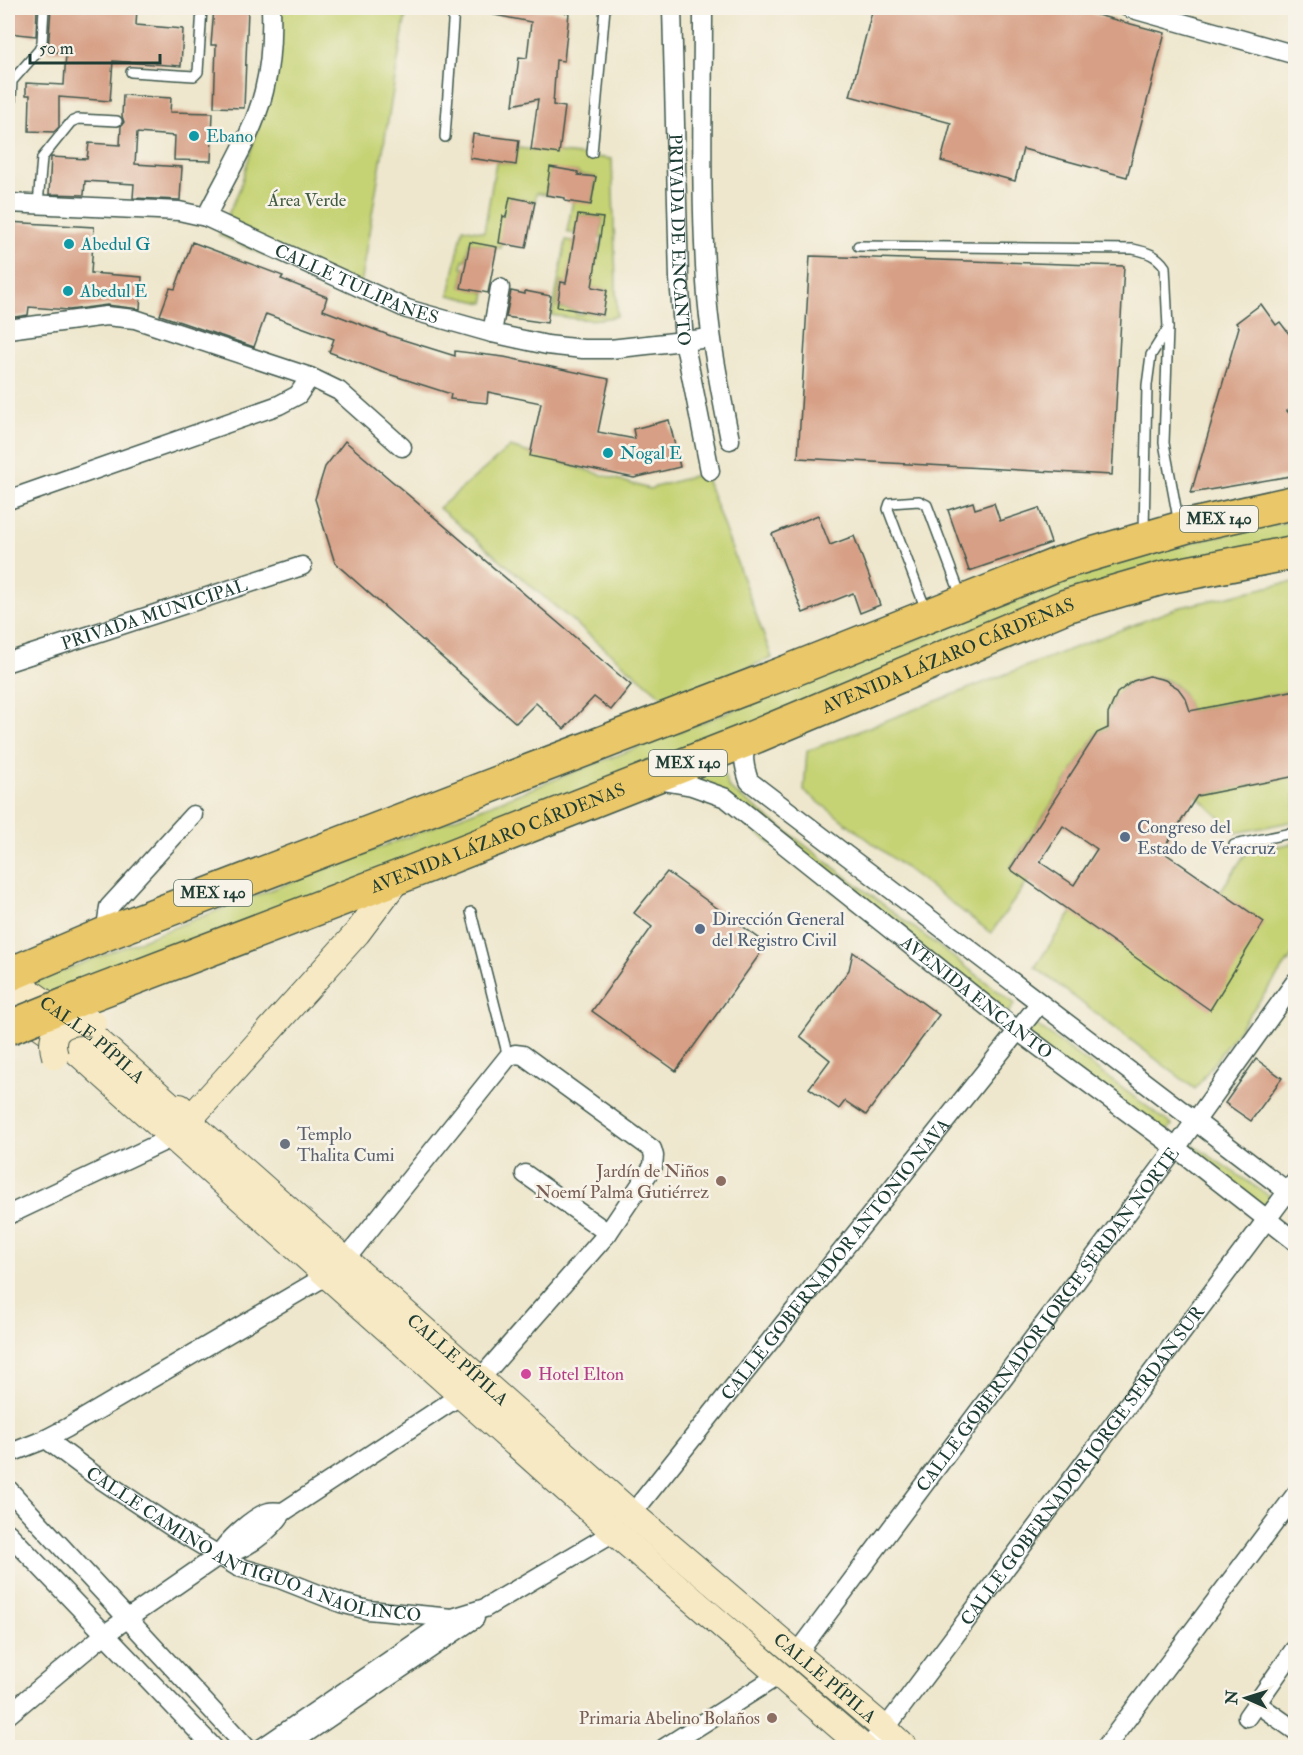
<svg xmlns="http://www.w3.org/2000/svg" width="1303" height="1755" viewBox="0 0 1303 1755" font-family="'IM FELL Double Pica',serif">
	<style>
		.green { fill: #c6d375; stroke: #728854; stroke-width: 1.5; fill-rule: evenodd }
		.building { fill: #d7a086; fill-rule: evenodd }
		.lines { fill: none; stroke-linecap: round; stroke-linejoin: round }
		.lane-casing { stroke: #3e564b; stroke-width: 12 }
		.street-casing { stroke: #3e564b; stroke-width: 21 }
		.secondary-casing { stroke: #3e564b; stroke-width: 28 }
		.highway-casing { stroke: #3e564b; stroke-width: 36 }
		.lane { stroke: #fff; stroke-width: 9 }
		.street { stroke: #fff; stroke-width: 18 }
		.secondary { stroke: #f7e9c3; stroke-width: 26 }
		.highway { stroke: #eac769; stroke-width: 33 }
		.secondary-bridge-casing { stroke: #3e564b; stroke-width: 28; stroke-linecap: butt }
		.highway-bridge-casing { stroke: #3e564b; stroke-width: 36; stroke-linecap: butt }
		.secondary-bridge { stroke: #f7e9c3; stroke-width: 26 }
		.highway-bridge { stroke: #eac769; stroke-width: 33 }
		.culture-dot { fill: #0f9aa8; stroke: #f7f3e8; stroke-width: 2 }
		.service-dot { fill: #5c6f8a; stroke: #f7f3e8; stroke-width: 2 }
		.worship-dot { fill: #6b7280; stroke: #f7f3e8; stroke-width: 2 }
		.education-dot { fill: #8d6e63; stroke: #f7f3e8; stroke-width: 2 }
		.hotel-dot { fill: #d1479c; stroke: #f7f3e8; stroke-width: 2 }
		.labels { text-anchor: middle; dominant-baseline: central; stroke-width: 5; stroke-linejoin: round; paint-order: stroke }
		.shield { fill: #f7f3e8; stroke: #60746a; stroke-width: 1.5 }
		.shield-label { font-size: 16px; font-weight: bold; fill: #1f3d34 }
		.culture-label { font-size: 18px; fill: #0d838f; stroke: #f7f3e8; text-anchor: start }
		.park-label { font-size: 18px; fill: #405b41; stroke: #f7f3e8 }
		.street-label { font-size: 18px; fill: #1f3d34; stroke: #f7f3e8 }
		.service-label { font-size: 18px; fill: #4e5e75; stroke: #f7f3e8; text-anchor: start }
		.worship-label { font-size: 18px; fill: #5b616d; stroke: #f7f3e8; text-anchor: start }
		.education-label { font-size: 18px; fill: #785e54; stroke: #f7f3e8; text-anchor: end }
		.hotel-label { font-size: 18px; fill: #b23c85; stroke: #f7f3e8; text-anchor: start }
	</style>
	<rect width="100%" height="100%" fill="#f7f3e8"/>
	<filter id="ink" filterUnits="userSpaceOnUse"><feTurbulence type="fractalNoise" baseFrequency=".0167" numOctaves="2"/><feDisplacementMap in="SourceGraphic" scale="12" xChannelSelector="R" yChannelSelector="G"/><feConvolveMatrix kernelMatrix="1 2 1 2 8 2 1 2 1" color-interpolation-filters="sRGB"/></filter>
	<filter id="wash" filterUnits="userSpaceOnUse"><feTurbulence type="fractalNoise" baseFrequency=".008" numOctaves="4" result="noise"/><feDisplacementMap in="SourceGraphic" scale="24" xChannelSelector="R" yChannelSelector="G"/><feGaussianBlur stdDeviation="1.35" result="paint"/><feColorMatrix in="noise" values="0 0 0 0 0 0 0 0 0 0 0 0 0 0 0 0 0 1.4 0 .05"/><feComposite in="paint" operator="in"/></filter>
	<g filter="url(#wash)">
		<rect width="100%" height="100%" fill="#eee7cd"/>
		<g class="green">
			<polygon points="275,8 407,8 358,297 219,235 240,188 267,95"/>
			<path d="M 518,148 L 612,159 L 617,316 C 594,322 575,319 552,315 L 566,240 L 574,242 L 595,264 L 599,246 L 601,246 L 603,239 L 600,238 L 603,218 L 579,215 L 575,234 L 567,232 L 573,200 L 592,202 L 596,177 L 578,174 L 578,172 L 550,169 L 546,195 L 536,193 L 535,202 L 510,197 L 506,217 L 503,217 L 504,225 L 501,248 L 470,242 L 466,260 L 463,260 L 462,268 L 465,268 L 461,287 L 486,293 L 484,303 L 449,295 L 463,228 L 484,232 L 496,162 L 515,165 ZM 561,282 L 607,290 L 603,315 L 584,312 L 583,314 L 576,314 L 576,311 L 557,307 Z"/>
			<polygon points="510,447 649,489 704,473 772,658 666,700 439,508"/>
			<polygon points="1295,520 1295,538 8,1013 8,992 1107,565 1204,539"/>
			<path d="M 1295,582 L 1295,690 L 1190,711 C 1187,703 1185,696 1180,690 C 1164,671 1133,674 1118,693 C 1110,702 1108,717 1108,728 L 1097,733 L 1010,868 L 1028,881 L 991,933 L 804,791 L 807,751 L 1177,608 L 1281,584 Z"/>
			<polygon points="719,763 729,788 1015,1004 1003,1020 716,802 675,782"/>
			<polygon points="1295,776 1295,821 1236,833 1197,796"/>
			<polygon points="1295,843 1295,952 1195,1089 1035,967 1072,912 1220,892 1243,857 1250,851"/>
			<polygon points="1035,1024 1172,1125 1160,1140 1024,1037"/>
			<polygon points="1190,1143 1271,1197 1258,1215 1180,1158"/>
		</g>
		<g id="blocks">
			<g class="building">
				<polygon points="8,8 37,8 36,36 8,33"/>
				<polygon points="51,8 137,8 136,25 183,29 181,66 113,61 110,101 59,97 59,127 54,132 29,131 30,95 26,95 26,83 64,85 66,52 48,52"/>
				<polygon points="214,8 248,10 244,108 214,107 216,45 211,45"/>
				<polygon points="495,8 520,8 569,13 564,61 556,60 553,105 565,107 559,154 531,150 538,99 513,105 519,57 527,58 531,22 494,15"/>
				<polygon points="873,8 1071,8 1165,33 1127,177 1023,149 1015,181 941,161 951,123 850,96"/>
				<polygon points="123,95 171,98 170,112 213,113 211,161 174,160 175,136 137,133 135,164 182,167 180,200 133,198 134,184 85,181 84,195 49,194 51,157 87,159 89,143 120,145 121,126 124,122 122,116"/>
				<polygon points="473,134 519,140 516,165 470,158"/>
				<polygon points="550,167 578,172 578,175 596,177 591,205 565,201 565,198 546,195"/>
				<polygon points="510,197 535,202 526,248 499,243 503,216 506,217"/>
				<polygon points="578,215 603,218 592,287 607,290 603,315 557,307 561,282 566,283"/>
				<polygon points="8,222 94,227 91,273 142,277 140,309 107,305 69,310 29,307 28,315 8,318"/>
				<polygon points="192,242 283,276 281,279 327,297 323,310 391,336 455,356 455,351 504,357 609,379 598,432 635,439 633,429 669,420 680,467 634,478 530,456 541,403 488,392 487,403 450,399 451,394 379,371 329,352 334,339 266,314 254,347 160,315 170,288 175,289"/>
				<polygon points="470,242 497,247 488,293 461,288"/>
				<polygon points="810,256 1124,266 1112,475 798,458"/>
				<polygon points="511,291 525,294 525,291 551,296 547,323 506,317"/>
				<polygon points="1261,304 1276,325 1280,322 1296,343 1296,405 1287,411 1296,421 1296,475 1191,493 1239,327 1236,323"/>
				<polygon points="345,441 631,685 611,710 594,697 564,729 536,703 516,723 335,563 315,499 325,467"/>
				<polygon points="973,502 975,509 994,503 1000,521 1039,508 1051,543 969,571 948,510"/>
				<polygon points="818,515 830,545 854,536 880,605 860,613 853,593 803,613 772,534"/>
				<path d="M 1149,676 L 1165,680 L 1178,688 L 1186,699 L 1190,711 L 1296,690 L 1296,776 L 1197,796 L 1162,851 L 1264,922 L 1210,1010 L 1010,869 L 1097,733 L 1108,728 L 1108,714 L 1117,693 L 1133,681 ZM 1063,826 L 1097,849 L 1074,885 L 1040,862 Z"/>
				<polygon points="667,872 767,944 676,1071 592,1011 652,927 634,913"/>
				<polygon points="853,952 939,1015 866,1115 845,1101 839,1109 809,1088 830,1060 800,1036 849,970"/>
				<polygon points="1256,1059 1282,1078 1251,1121 1225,1103"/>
			</g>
		</g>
	</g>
	<g filter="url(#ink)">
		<use href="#blocks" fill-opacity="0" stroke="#3e564b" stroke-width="1.5"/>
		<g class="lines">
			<defs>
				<g id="lane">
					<polyline points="131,72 194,76 198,72 202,8"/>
					<polyline points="9,131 12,81 39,50 42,42 44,8"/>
					<polyline points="445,137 454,8"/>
					<polyline points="592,153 605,8"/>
					<polyline points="38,204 42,158 71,122 78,119 117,121"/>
					<path d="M 858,246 L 1133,249 C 1147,252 1157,255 1165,267 L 1168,328"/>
					<polyline points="1144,531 1147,385 1151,355 1168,328 1164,443 1179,524"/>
					<polyline points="926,610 888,509 890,503 919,501 927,505 961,596"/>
					<polyline points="1234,845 1296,832"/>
					<polyline points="471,912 508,1057"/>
				</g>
				<g id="street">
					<path id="s1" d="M 672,8 L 679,279 L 684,340 L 710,471"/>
					<path d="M 703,8 C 703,99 700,191 706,282 C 709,336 720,388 730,440"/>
					<polyline points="1129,8 1296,55"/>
					<path id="s2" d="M 8,203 L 179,211 L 206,217 L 407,309 L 492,333 L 547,345 L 583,349 L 610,349 L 711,338"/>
					<path d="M 206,217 C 225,178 254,133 264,91 C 271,63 272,36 271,8"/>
					<polyline points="8,329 106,316 135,319 310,377 339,391 402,447"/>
					<polyline points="492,333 500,288"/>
					<polyline points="8,500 279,405 298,395 310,377"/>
					<path id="s3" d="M 8,662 L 302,566"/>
					<path d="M 747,740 C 742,756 744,766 749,781 L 1296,1198"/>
					<path id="s4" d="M 657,780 L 692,786 L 726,798 L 1018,1031 L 1176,1148 L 1296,1242"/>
					<polyline points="105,934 109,907 193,815"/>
					<polyline points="525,1174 608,1233"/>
					<polyline points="8,1215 173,1137"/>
					<path id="s5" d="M 46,1439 L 93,1474 L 175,1529 L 238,1567 L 280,1579 L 341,1603 L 368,1610 L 473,1620"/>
					<polyline points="8,1454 46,1439 67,1428 326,1276 345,1260 508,1057 515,1054 523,1055 652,1149 654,1156 653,1166 608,1233 480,1379"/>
					<polyline points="8,1489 247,1748"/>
					<path id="s6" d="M 632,1514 L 1039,1004"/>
					<polyline points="8,1533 214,1748"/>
					<path d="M 218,1556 C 226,1542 252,1517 269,1512 C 273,1511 279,1512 283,1512"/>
					<path id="s7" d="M 797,1654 L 1176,1148 L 1296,981"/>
					<polyline points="1256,1703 1296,1731"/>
					<path d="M 8,1715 L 105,1634 L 218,1556 C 244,1551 269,1533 283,1512 L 461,1395"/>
					<polyline points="1247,1717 1294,1650"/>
					<polyline points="290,1744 475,1618"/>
					<polyline points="262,1748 452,1618 485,1608 614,1532"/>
					<polyline points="664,1748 779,1675"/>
					<path id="s8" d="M 866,1748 L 885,1729 L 1294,1183"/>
					<polyline points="1105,1748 1296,1494"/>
				</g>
				<g id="secondary">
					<path id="s9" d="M 8,977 L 89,1033 L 632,1514 L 885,1729 L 905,1748"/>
					<polyline points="8,1004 74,1049 614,1532 864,1748"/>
					<polyline points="180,1107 188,1121 357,933 399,877"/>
				</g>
				<g id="highway">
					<polyline points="8,975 105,934 787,672 1061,563 1188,526 1296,502"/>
					<path id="s10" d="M 87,996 L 399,877 L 747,740 L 1066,606 L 1162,578 L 1296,552"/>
				</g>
			</defs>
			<use href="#lane" class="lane-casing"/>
			<use href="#street" class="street-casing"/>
			<use href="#secondary" class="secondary-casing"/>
			<use href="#highway" class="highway-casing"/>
			<use href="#lane" class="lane"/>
			<use href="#street" class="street"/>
			<use href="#secondary" class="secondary"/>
			<use href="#highway" class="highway"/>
			<defs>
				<path id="secondary-bridge" d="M 55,1056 C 46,1027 69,1019 93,1023"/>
				<polyline id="highway-bridge" points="8,1028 87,996"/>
			</defs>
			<use href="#secondary-bridge" class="secondary-bridge-casing"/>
			<use href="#highway-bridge" class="highway-bridge-casing"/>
			<use href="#secondary-bridge" class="secondary-bridge"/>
			<use href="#highway-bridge" class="highway-bridge"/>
		</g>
	</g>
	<g class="culture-dot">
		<circle cx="194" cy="136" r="6"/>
		<circle cx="69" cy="244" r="6"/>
		<circle cx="68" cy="291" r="6"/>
		<circle cx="608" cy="453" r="6"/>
	</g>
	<g class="service-dot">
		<circle cx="1125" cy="837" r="6"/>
		<circle cx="700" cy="929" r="6"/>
	</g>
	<circle class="worship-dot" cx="285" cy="1144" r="6"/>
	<g class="education-dot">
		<circle cx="721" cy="1181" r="6"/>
		<circle cx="772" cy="1718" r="6"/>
	</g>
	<circle class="hotel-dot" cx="526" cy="1374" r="6"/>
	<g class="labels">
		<g class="shield">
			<rect x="1180" y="506" width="78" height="26" rx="4.5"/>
			<rect x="649" y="750" width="78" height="26" rx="4.5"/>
			<rect x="174" y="880" width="78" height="26" rx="4.5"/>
		</g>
		<g class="shield-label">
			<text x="1219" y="519">MEX 140</text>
			<text x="688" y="763">MEX 140</text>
			<text x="213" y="893">MEX 140</text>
		</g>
		<g class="culture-label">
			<text x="206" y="136">Ebano</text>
			<text x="81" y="244">Abedul G</text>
			<text x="80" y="291">Abedul E</text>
			<text x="620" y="453">Nogal E</text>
		</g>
		<g class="park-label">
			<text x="307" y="200">Área Verde</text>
		</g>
		<g class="street-label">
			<text stroke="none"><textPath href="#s1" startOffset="232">PRIVADA DE ENCANTO</textPath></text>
			<text stroke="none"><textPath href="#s2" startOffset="364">CALLE TULIPANES</textPath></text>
			<text stroke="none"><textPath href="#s3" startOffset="154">PRIVADA MUNICIPAL</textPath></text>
			<text stroke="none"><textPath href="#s10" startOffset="926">AVENIDA LÁZARO CÁRDENAS</textPath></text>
			<text stroke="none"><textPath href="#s10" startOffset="440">AVENIDA LÁZARO CÁRDENAS</textPath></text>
			<text stroke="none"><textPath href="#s4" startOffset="392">AVENIDA ENCANTO</textPath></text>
			<text stroke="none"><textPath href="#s9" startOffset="105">CALLE PÍPILA</textPath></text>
			<text stroke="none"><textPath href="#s6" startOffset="326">CALLE GOBERNADOR ANTONIO NAVA</textPath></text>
			<text stroke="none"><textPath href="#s7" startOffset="418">CALLE GOBERNADOR JORGE SERDÁN NORTE</textPath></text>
			<text stroke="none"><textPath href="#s9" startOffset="591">CALLE PÍPILA</textPath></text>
			<text stroke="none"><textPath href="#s8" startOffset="356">CALLE GOBERNADOR JORGE SERDÁN SUR</textPath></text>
			<text stroke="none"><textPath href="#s5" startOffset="237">CALLE CAMINO ANTIGUO A NAOLINCO</textPath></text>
			<text stroke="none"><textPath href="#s9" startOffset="1077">CALLE PÍPILA</textPath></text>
		</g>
		<g class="service-label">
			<text x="1137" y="827">Congreso del<tspan x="1137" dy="21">Estado de Veracruz</tspan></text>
			<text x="712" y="919">Dirección General<tspan x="712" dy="21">del Registro Civil</tspan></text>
		</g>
		<g class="worship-label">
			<text x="297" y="1134">Templo<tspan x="297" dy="21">Thalita Cumi</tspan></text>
		</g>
		<g class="education-label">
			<text x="709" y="1171">Jardín de Niños<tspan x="709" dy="21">Noemí Palma Gutiérrez</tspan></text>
			<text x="760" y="1718">Primaria Abelino Bolaños</text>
		</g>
		<g class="hotel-label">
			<text x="538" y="1374">Hotel Elton</text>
		</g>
	</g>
	<rect width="1303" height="1755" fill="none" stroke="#f7f3e8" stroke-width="30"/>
	<g transform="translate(1246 1698) rotate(273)" stroke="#f7f3e8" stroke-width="4.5" paint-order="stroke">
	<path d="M0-4.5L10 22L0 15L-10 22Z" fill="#1f3d34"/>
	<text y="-9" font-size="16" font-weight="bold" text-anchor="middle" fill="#1f3d34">N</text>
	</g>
	<path d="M30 54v9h130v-9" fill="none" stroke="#1f3d34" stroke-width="3"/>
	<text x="39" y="54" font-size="18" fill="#1f3d34" stroke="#f7f3e8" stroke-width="4.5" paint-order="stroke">50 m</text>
</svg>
